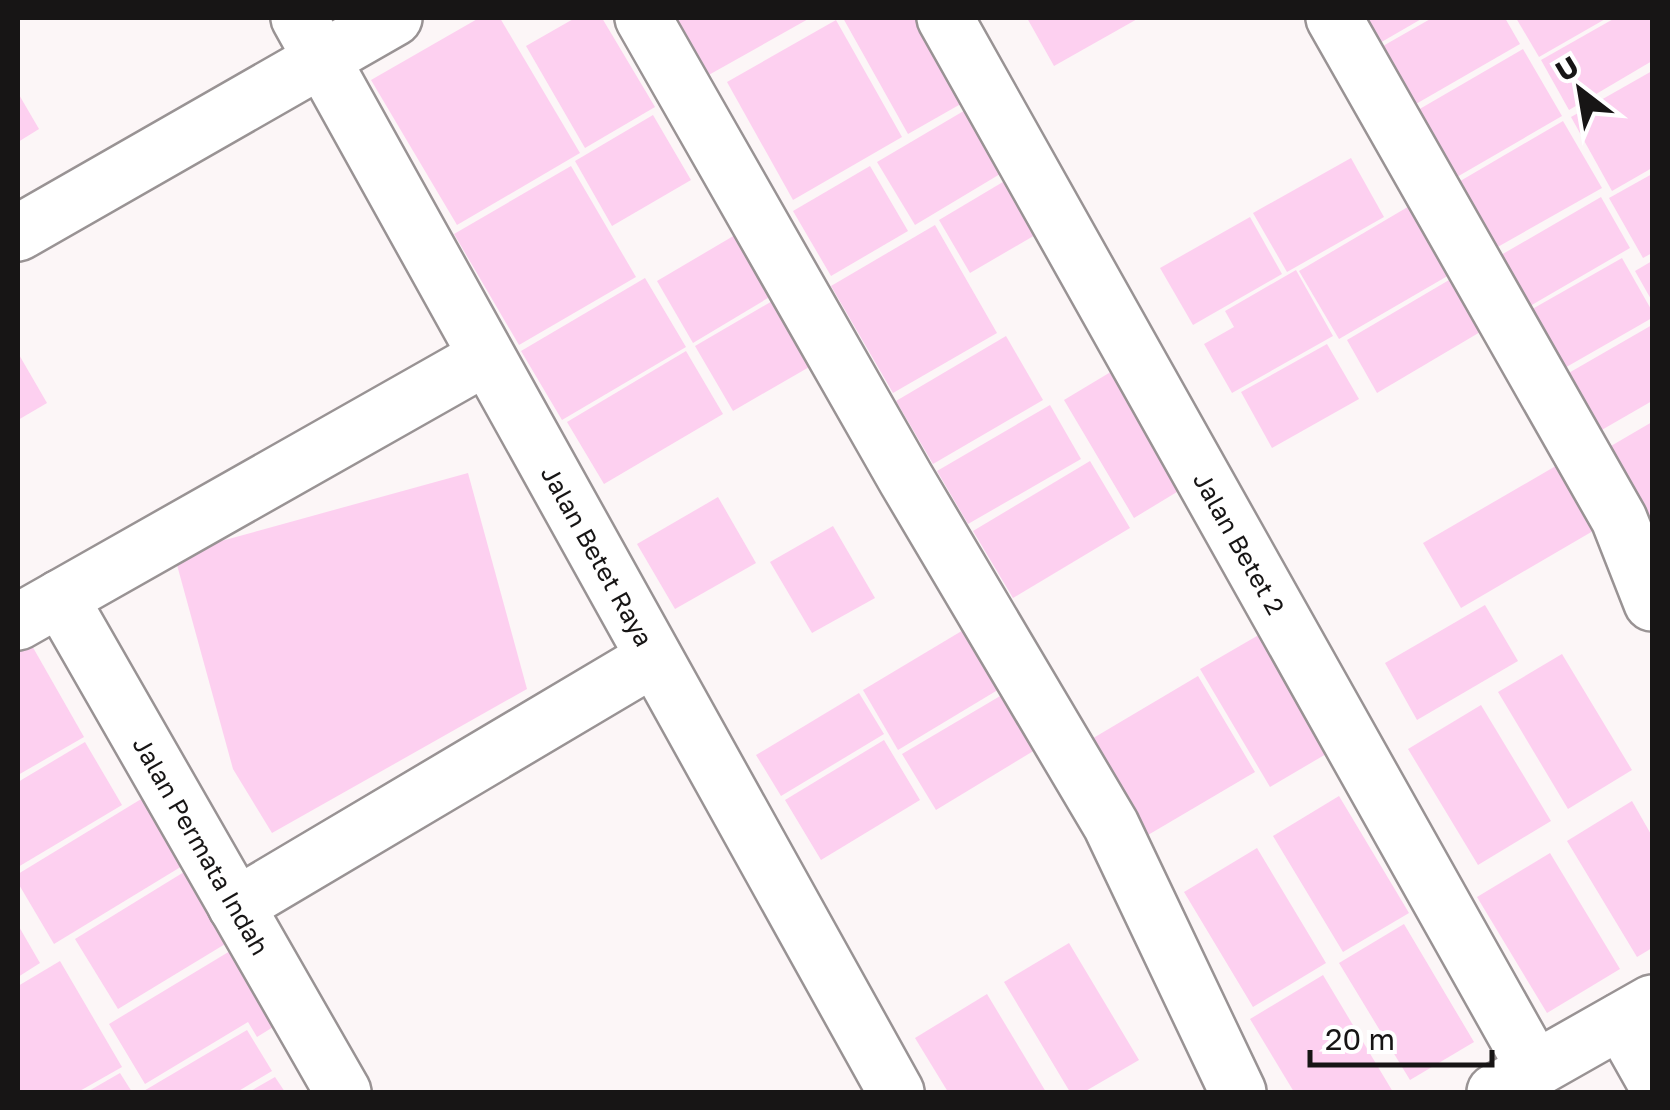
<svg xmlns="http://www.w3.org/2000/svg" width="1670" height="1110" viewBox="0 0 1670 1110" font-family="'Golos Text',sans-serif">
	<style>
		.building { fill: #fdd0f0 }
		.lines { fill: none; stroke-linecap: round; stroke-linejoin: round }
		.minor-casing { stroke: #999394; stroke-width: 60 }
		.minor { stroke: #fff; stroke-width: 55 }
		.labels { text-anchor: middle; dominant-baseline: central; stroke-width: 10; stroke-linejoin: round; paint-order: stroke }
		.street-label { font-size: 25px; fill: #171515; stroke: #fff }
	</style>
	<rect width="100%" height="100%" fill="#fcf6f7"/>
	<g class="building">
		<polygon points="479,18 500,18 580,153 457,225 371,80"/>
		<polygon points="575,18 602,18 655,107 585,148 526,46"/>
		<polygon points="662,18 810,18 698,81"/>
		<polygon points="843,18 938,18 980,93 908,134"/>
		<polygon points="1027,18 1139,18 1054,66"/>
		<polygon points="1347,18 1423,18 1366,51"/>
		<polygon points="1432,18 1505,18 1520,44 1402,112 1369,54"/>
		<polygon points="1516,18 1607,18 1539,57"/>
		<polygon points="1615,18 1652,18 1652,61 1569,110 1541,60"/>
		<polygon points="836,20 902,137 793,200 727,82"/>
		<polygon points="1523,49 1562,116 1450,181 1411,114"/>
		<polygon points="1652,71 1652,168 1612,191 1571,117"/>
		<polygon points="18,93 39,129 18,142"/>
		<polygon points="984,99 1020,162 915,225 877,162"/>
		<polygon points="653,115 691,180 612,226 575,161"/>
		<polygon points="1563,121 1602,188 1487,253 1450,187"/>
		<polygon points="1351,158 1384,217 1287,272 1253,213"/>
		<polygon points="571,166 636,277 519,345 454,234"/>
		<polygon points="870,166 908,231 831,276 793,211"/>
		<polygon points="1023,170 1054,224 970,273 939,220"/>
		<polygon points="1652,174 1652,253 1643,258 1609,198"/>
		<polygon points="1601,197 1630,248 1511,317 1482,266"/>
		<polygon points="1423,198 1463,267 1339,339 1299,271"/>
		<polygon points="1250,217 1282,274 1193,325 1160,268"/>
		<polygon points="752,225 788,286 693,343 657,281"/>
		<polygon points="935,225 997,333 893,393 831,286"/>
		<polygon points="1622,258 1652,311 1652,318 1556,373 1522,315"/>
		<polygon points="1652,261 1652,301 1635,271"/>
		<polygon points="1296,270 1333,336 1232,393 1204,344 1234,327 1225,311"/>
		<polygon points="1461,273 1492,325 1377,393 1347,340"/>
		<polygon points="645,278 686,347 562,420 521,351"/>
		<polygon points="793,289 830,355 733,411 695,346"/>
		<polygon points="1652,325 1652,401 1593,435 1560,378"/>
		<polygon points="1006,336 1043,400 933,464 896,401"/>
		<polygon points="1327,344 1359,399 1272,448 1241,392"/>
		<polygon points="686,351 723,414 604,484 567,422"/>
		<polygon points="18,353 47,403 18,420"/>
		<polygon points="1129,361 1200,478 1134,518 1064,400"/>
		<polygon points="1050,405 1081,459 968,524 937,471"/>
		<polygon points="1652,422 1652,544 1599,453"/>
		<polygon points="1566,460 1605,524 1461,608 1423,543"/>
		<polygon points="1090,461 1130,528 1013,598 973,531"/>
		<polygon points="468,473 527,689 272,833 233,769 174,554"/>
		<polygon points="718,497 756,563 675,609 637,544"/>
		<polygon points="833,526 875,598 812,633 770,562"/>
		<polygon points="1485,605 1518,661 1417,720 1385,663"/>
		<polygon points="965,629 1001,688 898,750 863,690"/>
		<polygon points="1269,629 1338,747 1270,787 1200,669"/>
		<polygon points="31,644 84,737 18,775 18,652"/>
		<polygon points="1562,654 1632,770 1568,809 1498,692"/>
		<polygon points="1198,676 1255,772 1148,835 1090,740"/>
		<polygon points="1012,689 1045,744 936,810 902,754"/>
		<polygon points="859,693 884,734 781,796 756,755"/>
		<polygon points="1481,705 1551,821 1478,865 1408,749"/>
		<polygon points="884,740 920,800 821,860 785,800"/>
		<polygon points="85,742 122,805 18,867 18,782"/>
		<polygon points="156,790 197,857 54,944 18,883 18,874"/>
		<polygon points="1339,796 1409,913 1343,952 1273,836"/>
		<polygon points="1632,801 1652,836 1652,948 1637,957 1567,841"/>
		<polygon points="1257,848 1326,963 1253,1007 1184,892"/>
		<polygon points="1550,853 1620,969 1547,1013 1477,897"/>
		<polygon points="197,864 240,935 118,1009 75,939"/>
		<polygon points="1404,924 1474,1042 1410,1080 1339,963"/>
		<polygon points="18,925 40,963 18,977"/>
		<polygon points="245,942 291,1016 257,1037 248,1022 145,1084 109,1024"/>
		<polygon points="1069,943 1139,1060 1084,1092 1070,1092 1004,982"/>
		<polygon points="60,961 122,1067 78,1092 18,1092 18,986"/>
		<polygon points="1323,975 1393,1092 1294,1092 1250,1019"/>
		<polygon points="987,994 1046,1092 948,1092 915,1038"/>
		<polygon points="247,1030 272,1071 237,1092 142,1092"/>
		<polygon points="120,1073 132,1092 87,1092"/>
		<polygon points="275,1077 285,1092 249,1092"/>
	</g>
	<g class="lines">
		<defs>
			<g id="minor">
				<path id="s1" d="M 299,18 L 896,1092"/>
				<polyline points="643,18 906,479 1111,825 1238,1092"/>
				<path id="s2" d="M 945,18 L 1535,1069"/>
				<polyline points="1334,18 1619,519 1652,603"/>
				<polyline points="18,233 394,18"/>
				<path id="s3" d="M 60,598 L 343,1092"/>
				<polyline points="18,622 486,357"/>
				<polyline points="236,906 654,658"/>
				<polyline points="1621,1021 1652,1076"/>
				<polyline points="1495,1092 1652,1003"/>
			</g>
		</defs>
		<use href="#minor" class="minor-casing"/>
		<use href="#minor" class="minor"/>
	</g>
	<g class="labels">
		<g class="street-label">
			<text stroke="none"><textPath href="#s2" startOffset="602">Jalan Betet 2</textPath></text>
			<text stroke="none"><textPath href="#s1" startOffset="615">Jalan Betet Raya</textPath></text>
			<text stroke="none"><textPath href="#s3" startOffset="285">Jalan Permata Indah</textPath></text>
		</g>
	</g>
	<rect width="1670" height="1110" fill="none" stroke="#171515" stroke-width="40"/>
	<g transform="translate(1580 90) rotate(329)" stroke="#ffffff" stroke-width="8" paint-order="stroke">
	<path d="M0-8L18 38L0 25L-18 38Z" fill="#171515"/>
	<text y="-15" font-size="28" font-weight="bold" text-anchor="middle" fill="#171515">U</text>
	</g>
	<path d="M1310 1050v15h182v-15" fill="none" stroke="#171515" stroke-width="5"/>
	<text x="1325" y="1050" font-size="30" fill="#171515" stroke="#ffffff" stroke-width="8" paint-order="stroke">20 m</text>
</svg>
